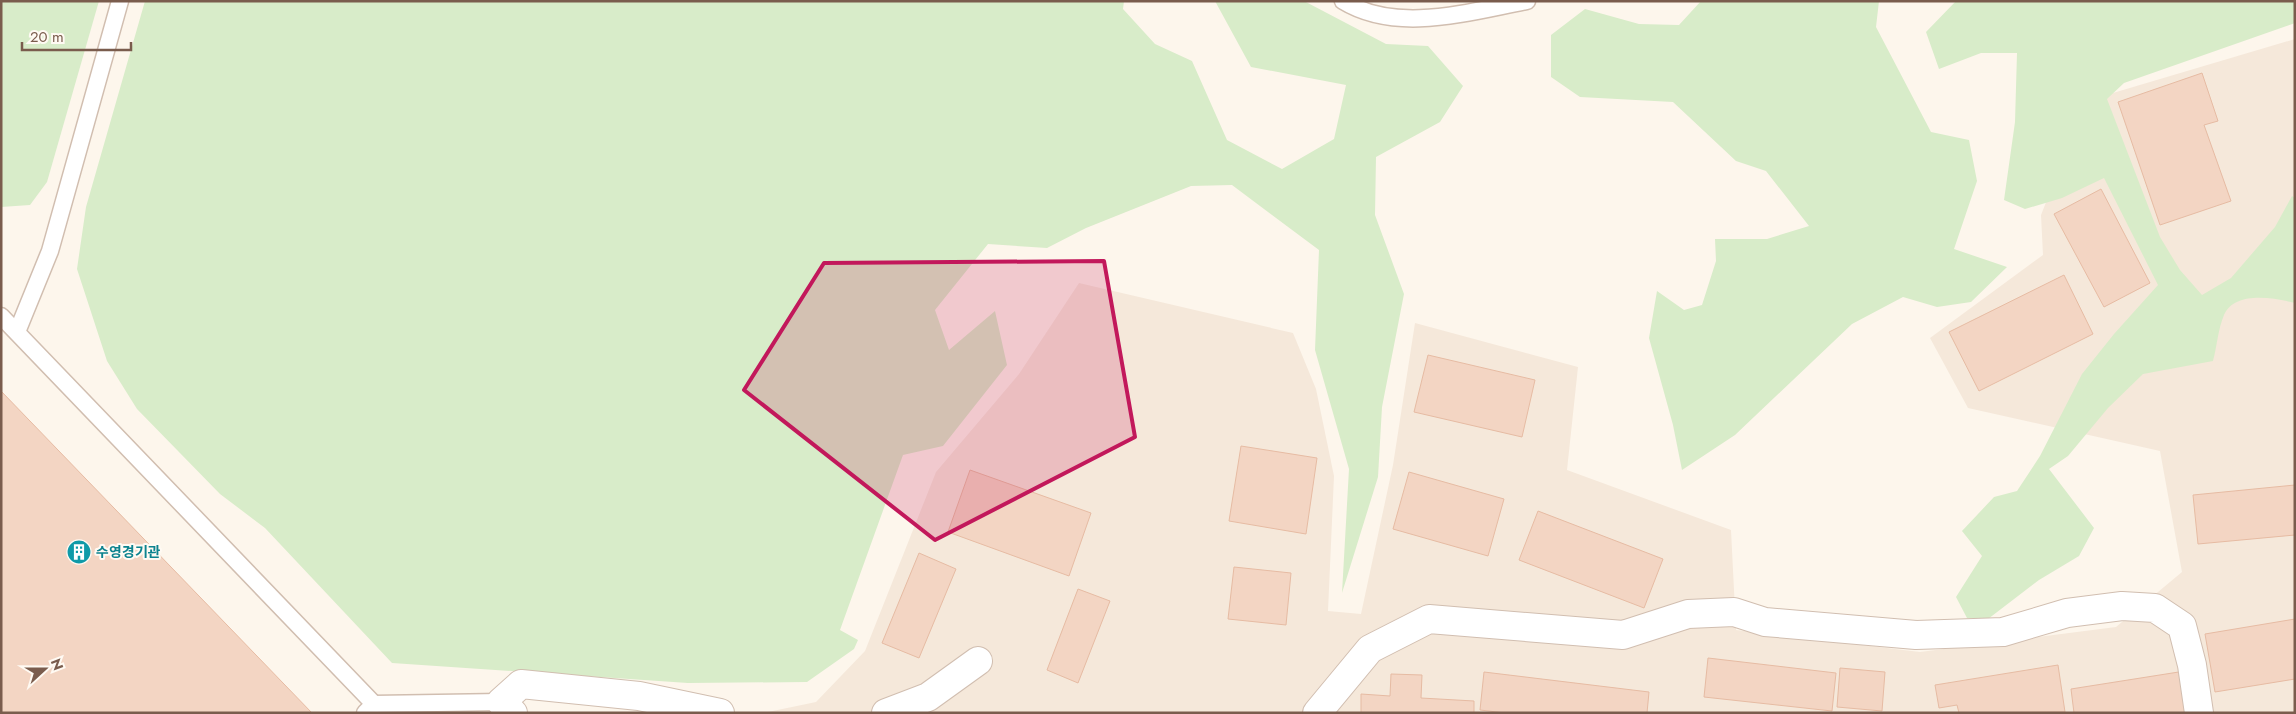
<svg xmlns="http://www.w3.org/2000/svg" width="2296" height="714" viewBox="0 0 2296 714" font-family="Jost,'Noto Sans KR',sans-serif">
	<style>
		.residential { fill: #f5e8da }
		.green { fill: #d8ecc9 }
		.building { fill: #f3d5c3; stroke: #e6bba3 }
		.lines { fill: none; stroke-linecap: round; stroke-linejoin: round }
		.service-casing { stroke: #d1beb0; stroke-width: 19 }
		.minor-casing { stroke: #d1beb0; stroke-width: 30 }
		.service { stroke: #fff; stroke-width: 16 }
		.minor { stroke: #fff; stroke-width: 28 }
		.marked { fill: #c2185b; fill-opacity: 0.2; stroke: #c2185b; stroke-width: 4; stroke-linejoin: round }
		.labels { text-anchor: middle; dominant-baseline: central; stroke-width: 4; stroke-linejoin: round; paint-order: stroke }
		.culture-label { font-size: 14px; font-weight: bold; fill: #0d838f; stroke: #fffaf3; text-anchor: start }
	</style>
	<rect width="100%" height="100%" fill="#fdf6ec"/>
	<polygon class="residential" points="2295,39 2295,713 763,713 816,702 865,651 936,472 1019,374 1079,283 1293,333 1316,389 1334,476 1328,611 1361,614 1393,465 1415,323 1578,367 1567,470 1731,530 1736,630 1920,652 2116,627 2182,572 2160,451 1968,408 1930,338 2043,255 2041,215 2086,101"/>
	<g class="green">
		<polygon points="1,1 99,1 47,182 30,205 1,207"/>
		<polygon points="145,1 1124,1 1123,9 1155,44 1192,61 1227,140 1282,169 1334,139 1346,85 1251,67 1215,1 1304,1 1386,44 1428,46 1463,86 1440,122 1376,157 1375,215 1404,294 1382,407 1378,477 1342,593 1349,469 1315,350 1319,250 1232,185 1191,186 1086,228 1047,248 988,244 935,310 949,350 995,311 1007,365 943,446 903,455 840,630 858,640 854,649 807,682 688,683 392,663 265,528 220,494 137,409 107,361 77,269 86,207"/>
		<polygon points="1701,1 1879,1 1876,27 1931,132 1969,140 1977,181 1954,249 2007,267 1971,302 1937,307 1903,297 1852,324 1735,435 1682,470 1673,425 1649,338 1657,291 1684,310 1702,305 1716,261 1715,239 1767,239 1809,226 1766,171 1736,161 1673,102 1580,97 1551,77 1551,35 1585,9 1639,24 1679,25"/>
		<path d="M 1956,1 L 2295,1 L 2295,23 L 2124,83 L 2107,99 L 2160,237 L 2180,270 L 2202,295 L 2231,278 L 2275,227 L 2292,196 L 2295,198 L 2295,303 C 2275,298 2235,290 2224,315 C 2218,329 2217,346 2213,361 L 2143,374 L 2108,408 L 2068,456 L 2049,469 L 2094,528 L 2079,556 L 2039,580 L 1988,619 L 1967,618 L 1956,597 L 1982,556 L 1962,531 L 1994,497 L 2017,491 L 2040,456 L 2082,374 L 2114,334 L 2158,285 L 2104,178 L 2062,198 L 2025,209 L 2004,200 L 2015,122 L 2017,53 L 1981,53 L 1939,69 L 1926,32 Z"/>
	</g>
	<g class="building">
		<polygon points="2202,73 2218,121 2204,125 2231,201 2160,225 2118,102"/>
		<polygon points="2101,189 2150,283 2104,307 2054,214"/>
		<polygon points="2064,275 2093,334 1979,391 1949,332"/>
		<polygon points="1428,355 1535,380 1522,437 1414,412"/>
		<polygon points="1,391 312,713 1,713"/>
		<polygon points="1241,446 1317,458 1306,534 1229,521"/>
		<polygon points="970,470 1091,513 1069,576 948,532"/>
		<polygon points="1409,472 1504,499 1488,556 1393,529"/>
		<polygon points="2295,485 2295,535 2198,544 2193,495"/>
		<polygon points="1538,511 1663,559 1644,608 1519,560"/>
		<polygon points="919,553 956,569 919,658 882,643"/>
		<polygon points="1234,567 1291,573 1286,625 1228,619"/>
		<polygon points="1078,589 1110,601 1078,683 1047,670"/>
		<polygon points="2295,619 2295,679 2215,692 2205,634"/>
		<polygon points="1708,658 1836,673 1832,711 1704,697"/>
		<polygon points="2058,665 2065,712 1959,713 1957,705 1939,708 1935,685"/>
		<polygon points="1840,668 1885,672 1882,711 1837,707"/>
		<polygon points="2185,671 2192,713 2074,713 2071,689"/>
		<polygon points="1484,672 1649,692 1647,713 1505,713 1480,710"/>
		<polygon points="1391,674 1422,675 1421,698 1474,701 1474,713 1361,713 1361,694 1390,696"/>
	</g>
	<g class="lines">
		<defs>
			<g id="service">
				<path d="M 1343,1 C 1397,34 1468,12 1527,1"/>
				<polyline points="1,316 374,704 365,713"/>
				<polyline points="17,332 50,251 120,1"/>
				<polyline points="374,704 501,702"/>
			</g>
			<g id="minor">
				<polyline points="513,713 501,702 521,684 639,696 720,713"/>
				<polyline points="886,713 928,697 978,661"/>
				<polyline points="1317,713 1370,649 1429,619 1623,635 1688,614 1734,612 1765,622 1916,635 2003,632 2067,613 2122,606 2155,608 2182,626 2192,665 2199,713"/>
			</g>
		</defs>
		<use href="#service" class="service-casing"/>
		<use href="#minor" class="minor-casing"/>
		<use href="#service" class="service"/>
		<use href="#minor" class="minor"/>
	</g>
	<path class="marked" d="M 1104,261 L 1135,437 L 935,540 L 744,390 L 824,263 Z"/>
	<defs>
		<symbol id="building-disc" viewBox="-11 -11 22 22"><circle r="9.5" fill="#0f9aa8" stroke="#fffaf3"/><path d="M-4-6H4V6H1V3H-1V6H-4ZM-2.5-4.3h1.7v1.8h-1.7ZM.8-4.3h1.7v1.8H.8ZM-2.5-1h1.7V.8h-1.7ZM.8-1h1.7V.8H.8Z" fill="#fff"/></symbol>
	</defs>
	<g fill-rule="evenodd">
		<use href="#building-disc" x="65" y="538" width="28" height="28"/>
	</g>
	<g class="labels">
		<g class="culture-label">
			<text x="96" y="552">수영경기관</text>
		</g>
	</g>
	<rect width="2296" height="714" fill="none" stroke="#7a5c4d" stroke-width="5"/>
	<g transform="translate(45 669) rotate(69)" stroke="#fffaf3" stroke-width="4" paint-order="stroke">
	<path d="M0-4L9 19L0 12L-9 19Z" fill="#7a5c4d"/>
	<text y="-8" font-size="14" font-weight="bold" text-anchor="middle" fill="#7a5c4d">N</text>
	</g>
	<path d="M22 42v8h109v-8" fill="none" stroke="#7a5c4d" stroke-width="2.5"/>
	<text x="30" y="42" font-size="15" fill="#7a5c4d" stroke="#fffaf3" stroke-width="4" paint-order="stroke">20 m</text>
</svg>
